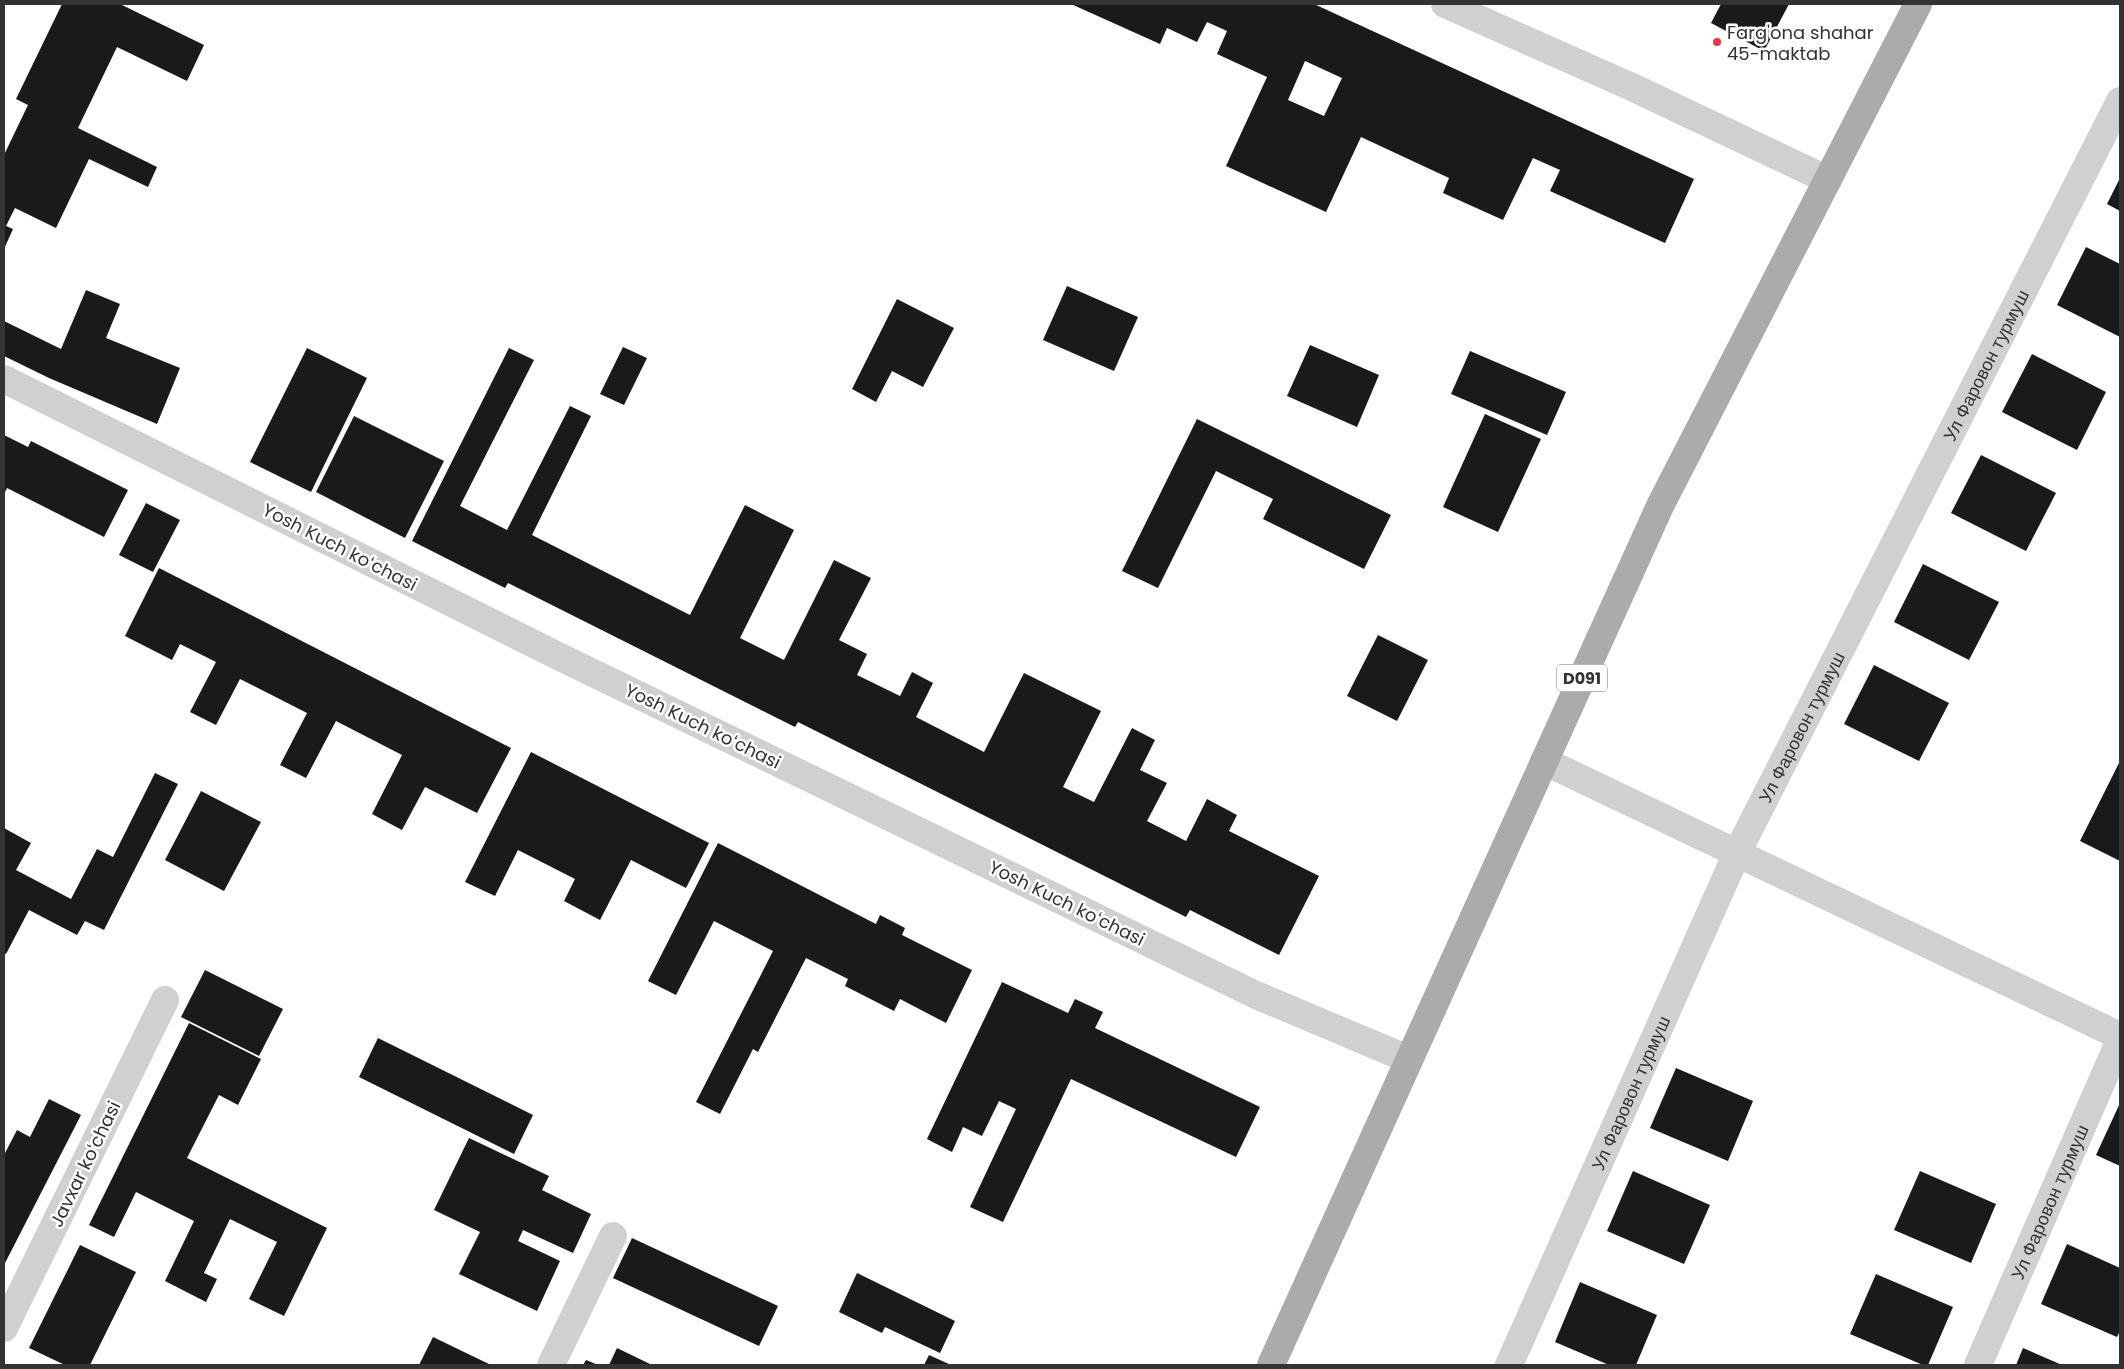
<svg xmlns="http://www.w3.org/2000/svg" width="2124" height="1369" viewBox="0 0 2124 1369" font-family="Poppins,sans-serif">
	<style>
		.building { fill: #1a1a1a; fill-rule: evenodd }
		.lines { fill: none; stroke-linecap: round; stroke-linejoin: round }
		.minor { stroke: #d0d0d0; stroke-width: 28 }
		.major { stroke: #ababab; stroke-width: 28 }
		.poi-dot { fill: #e63946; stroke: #fff; stroke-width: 2 }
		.labels { text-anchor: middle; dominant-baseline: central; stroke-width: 5; stroke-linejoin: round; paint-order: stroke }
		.shield { fill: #fff; stroke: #707070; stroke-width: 1 }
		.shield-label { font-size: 16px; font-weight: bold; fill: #333 }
		.poi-label { font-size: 18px; fill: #333; stroke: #fff; text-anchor: start }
		.street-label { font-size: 18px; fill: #333; stroke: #fff }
	</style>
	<rect width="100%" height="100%" fill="#fff"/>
	<g class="building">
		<polygon points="62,4 122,4 122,5 204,45 187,81 117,47 78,128 157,167 148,187 89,159 56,228 15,208 6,226 13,229 4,249 4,155 28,105 16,99"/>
		<path d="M 1071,4 L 1314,4 L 1694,179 L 1665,243 L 1550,191 L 1560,170 L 1533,158 L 1503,220 L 1443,193 L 1449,178 L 1361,137 L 1326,212 L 1226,166 L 1267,77 L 1217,54 L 1227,31 L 1207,22 L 1197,42 L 1167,28 L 1160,44 ZM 1305,61 L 1342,78 L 1324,116 L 1288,100 Z"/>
		<polygon points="1721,4 1789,4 1764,51 1711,23"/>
		<polygon points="2120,178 2120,211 2107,204"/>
		<polygon points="2086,247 2120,264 2120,337 2057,305"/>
		<polygon points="1067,286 1138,317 1114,371 1043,340"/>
		<polygon points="86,290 120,304 106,338 180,368 157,424 49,378 4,356 4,321 61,349"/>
		<polygon points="897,299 954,328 923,387 892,371 876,402 852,389"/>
		<polygon points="1310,345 1379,375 1357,427 1287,396"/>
		<polygon points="623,347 647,358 624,405 600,394"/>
		<polygon points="307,348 367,378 311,492 250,462"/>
		<polygon points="509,348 534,360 460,506 507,530 570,406 591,416 532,535 690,615 745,505 794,530 740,638 784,660 834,560 871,578 839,640 867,654 857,675 900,696 912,672 933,683 916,717 984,752 1024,673 1101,711 1063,787 1094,802 1132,728 1155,740 1140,770 1167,783 1147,821 1186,841 1207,799 1237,815 1229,831 1319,876 1279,955 1190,910 1186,917 798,722 795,727 508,583 505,588 412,541"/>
		<polygon points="1470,351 1566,392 1547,435 1451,394"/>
		<polygon points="2032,354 2106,392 2077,450 2002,412"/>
		<polygon points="1485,414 1541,439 1498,532 1443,507"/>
		<polygon points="354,416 444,461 405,538 316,492"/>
		<polygon points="1197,419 1391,515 1364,569 1263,519 1273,499 1216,471 1158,588 1122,571"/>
		<polygon points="4,435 28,447 31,441 128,490 104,537 7,488 4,494"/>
		<polygon points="1981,455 2056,493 2026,551 1951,513"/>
		<polygon points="146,503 180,520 153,572 119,555"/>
		<polygon points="1923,564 1999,602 1969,660 1894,622"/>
		<polygon points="159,568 511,748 477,813 425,787 402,830 372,814 402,755 336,721 306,778 280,765 307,713 240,679 216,725 190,712 216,662 180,644 172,660 125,636"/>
		<polygon points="1378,635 1428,660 1397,721 1347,696"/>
		<polygon points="1874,665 1949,703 1919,761 1844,724"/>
		<polygon points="531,752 709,843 686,888 631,860 600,920 564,901 575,879 518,850 495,896 465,882"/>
		<polygon points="2120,761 2120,861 2080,841"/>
		<polygon points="155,773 178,784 104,930 85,921 77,935 29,910 6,954 4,953 4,828 31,843 16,870 71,899 97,849 113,857"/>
		<polygon points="201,791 261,822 224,891 165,860"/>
		<polygon points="718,843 876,924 880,915 905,928 902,935 972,970 946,1023 900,999 894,1011 845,986 848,979 806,958 758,1052 753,1049 720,1114 696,1102 773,951 714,921 676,995 648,981"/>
		<polygon points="205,970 283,1009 259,1056 181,1017"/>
		<polygon points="1002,982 1068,1013 1075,999 1103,1012 1095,1028 1260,1107 1236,1157 1071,1079 1003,1222 970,1207 1016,1109 999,1101 982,1136 963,1127 952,1152 927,1139"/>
		<polygon points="189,1023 261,1059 238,1105 219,1095 187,1158 327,1228 284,1316 249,1299 277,1242 230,1219 204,1273 217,1279 206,1302 165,1281 194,1221 136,1192 114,1237 89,1225"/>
		<polygon points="378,1038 533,1115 514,1154 359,1077"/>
		<polygon points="1676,1068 1753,1101 1728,1161 1650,1128"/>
		<polygon points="49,1099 81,1115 4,1265 4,1155 17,1130 30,1137"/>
		<polygon points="2120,1103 2120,1166 2096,1155"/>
		<polygon points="469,1138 549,1176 542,1190 591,1214 573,1253 523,1230 518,1241 560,1261 537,1311 459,1274 480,1232 434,1210"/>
		<polygon points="1633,1171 1710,1205 1684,1264 1607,1231"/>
		<polygon points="1920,1171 1996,1204 1971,1263 1894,1230"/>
		<polygon points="632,1238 778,1306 759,1346 613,1278"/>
		<polygon points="2067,1244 2120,1268 2120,1331 2117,1337 2041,1304"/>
		<polygon points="80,1245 136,1272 90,1365 65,1365 29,1348"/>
		<polygon points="857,1273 955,1321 940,1353 885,1327 882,1333 839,1312"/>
		<polygon points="1876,1274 1953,1307 1928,1365 1923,1365 1850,1334"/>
		<polygon points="1580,1282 1657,1315 1636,1365 1609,1365 1555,1342"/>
		<polygon points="433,1337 491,1365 419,1365"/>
		<polygon points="617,1348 652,1365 609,1365"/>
		<polygon points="2023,1348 2062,1365 2016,1365"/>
		<polygon points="929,1355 951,1365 924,1365"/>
		<polygon points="586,1360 598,1365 583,1365"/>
	</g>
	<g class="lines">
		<g class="minor">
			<polyline points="1445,4 1632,87 1828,180"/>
			<polyline points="4,379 556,655 1256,995 1408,1059"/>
			<polyline points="1544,761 2120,1036"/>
			<polyline points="4,1328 165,1000"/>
			<polyline points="551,1365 613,1236"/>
			<path id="s1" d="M 1509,1365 L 1737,853 L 2120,101"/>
			<path id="s2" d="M 1978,1365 L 2120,1040"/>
		</g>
		<polyline class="major" points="1271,1365 1660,506 1918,4"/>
	</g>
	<circle class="poi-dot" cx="1717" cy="42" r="5"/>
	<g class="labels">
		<rect class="shield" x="1557" y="664.5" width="50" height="27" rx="4"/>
		<g class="shield-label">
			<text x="1582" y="678">D091</text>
		</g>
		<g class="poi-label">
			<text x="1727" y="32">Farg'ona shahar<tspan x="1727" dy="21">45-maktab</tspan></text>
		</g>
		<g class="street-label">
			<text stroke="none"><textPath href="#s1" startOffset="1108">Ул Фаровон турмуш</textPath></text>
			<text transform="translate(340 547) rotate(27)">Yosh Kuch koʻchasi</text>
			<text transform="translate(703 726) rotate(26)">Yosh Kuch koʻchasi</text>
			<text stroke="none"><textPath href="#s1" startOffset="702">Ул Фаровон турмуш</textPath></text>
			<text transform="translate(1067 903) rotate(26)">Yosh Kuch koʻchasi</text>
			<text stroke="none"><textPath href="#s1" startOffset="298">Ул Фаровон турмуш</textPath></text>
			<text transform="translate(85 1164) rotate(-64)">Javxar koʻchasi</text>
			<text stroke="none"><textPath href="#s2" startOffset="178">Ул Фаровон турмуш</textPath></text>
		</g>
	</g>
	<rect width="2124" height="1369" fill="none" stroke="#333333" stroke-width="10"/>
</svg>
